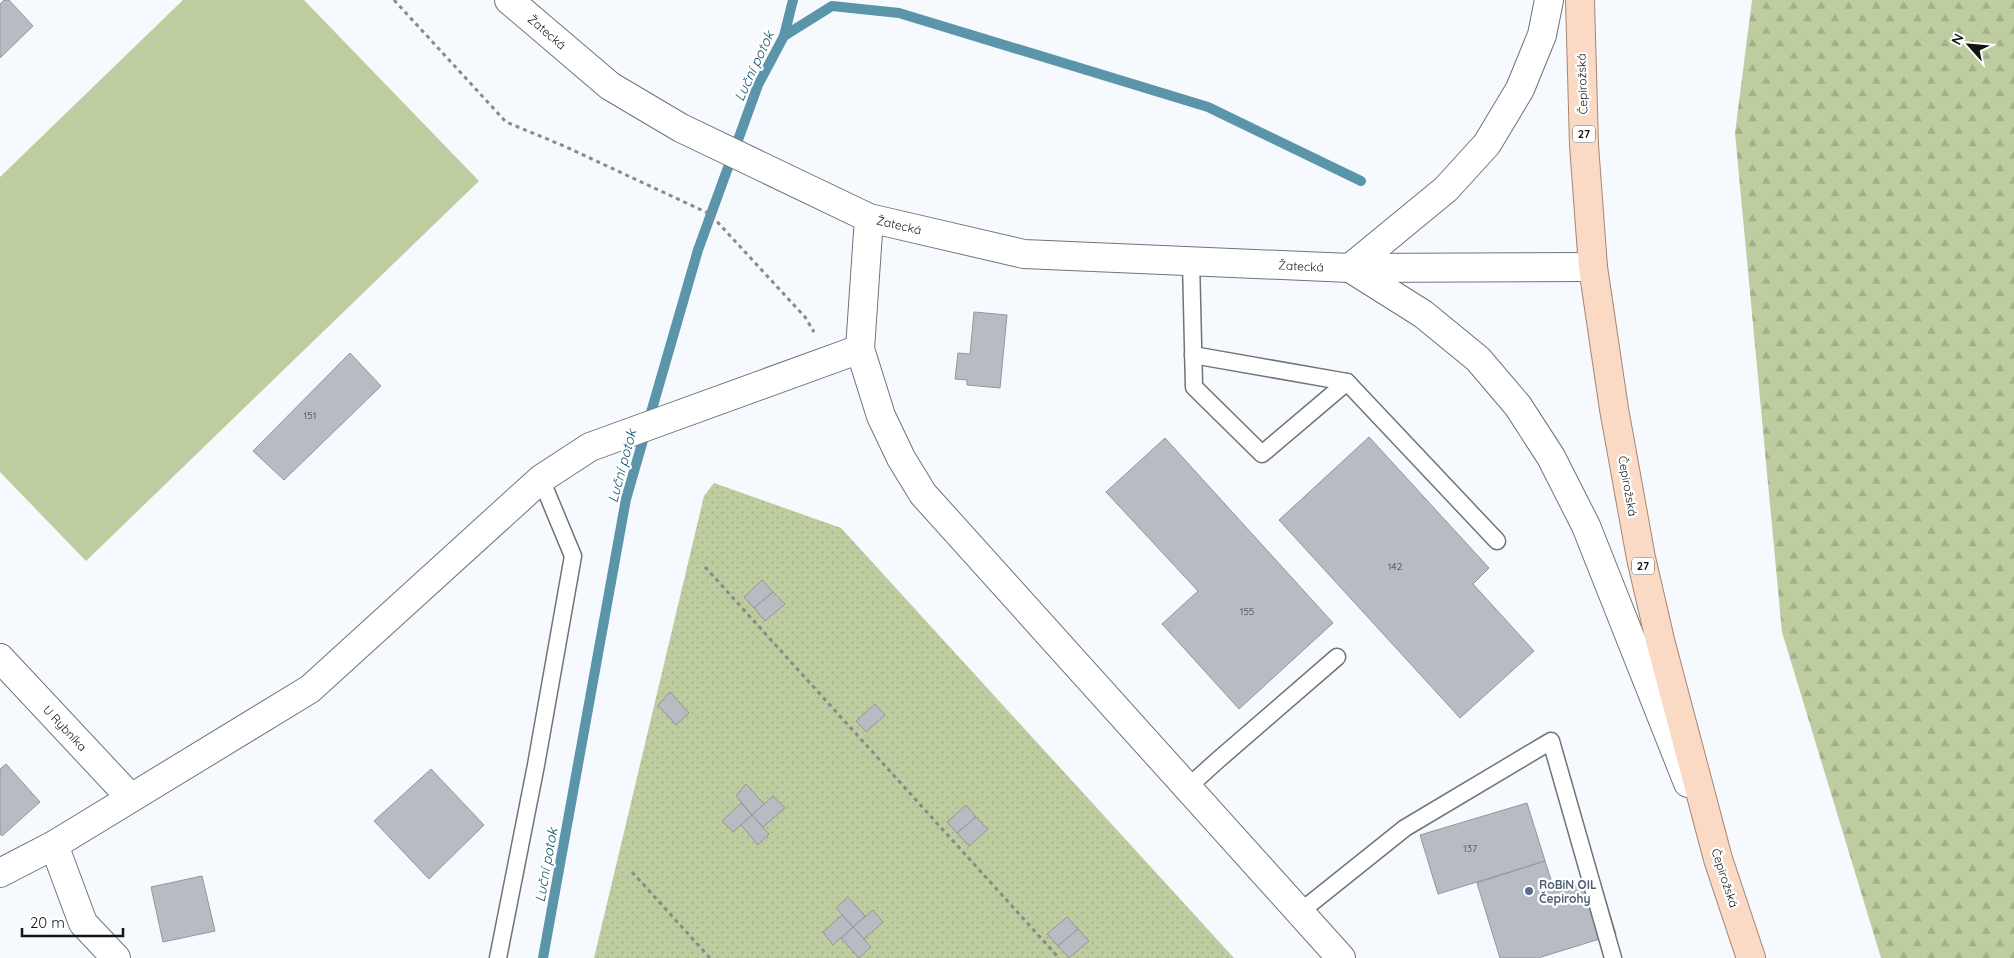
<svg xmlns="http://www.w3.org/2000/svg" width="2014" height="958" viewBox="0 0 2014 958" font-family="Quicksand,sans-serif">
	<style>
		.forest { fill: url(#forest-firs) }
		.garden { fill: url(#garden-dots) }
		.pitch { fill: #becd9f }
		.lines { fill: none; stroke-linecap: round; stroke-linejoin: round }
		.stream { stroke: #5a95aa; stroke-width: 10 }
		.building { fill: #b8bbc2; stroke: #93969c }
		.service-casing { stroke: #707479; stroke-width: 19 }
		.minor-casing { stroke: #707479; stroke-width: 30 }
		.tertiary-casing { stroke: #707479; stroke-width: 30 }
		.primary-casing { stroke: #a8856f; stroke-width: 30 }
		.path { stroke: #888a8e; stroke-width: 3; stroke-dasharray: 4 4; stroke-linecap: butt }
		.service { stroke: #fff; stroke-width: 16 }
		.minor { stroke: #fff; stroke-width: 28 }
		.tertiary { stroke: #fff; stroke-width: 28 }
		.primary { stroke: #fbdac5; stroke-width: 28 }
		.service-dot { fill: #5c6f8a; stroke: #fff; stroke-width: 2 }
		.labels { text-anchor: middle; dominant-baseline: central; stroke-width: 4.5; stroke-linejoin: round; paint-order: stroke }
		.number-label { font-size: 10px; fill: #3c3e41 }
		.shield { fill: #fff; stroke: #5a5a5c; stroke-width: 1 }
		.shield-label { font-size: 11px; font-weight: bold; fill: #131416 }
		.street-label { font-size: 12px; fill: #131416; stroke: #fff }
		.service-label { font-size: 12px; font-weight: bold; fill: #4e5e75; stroke: #fff; text-anchor: start }
		.water-label { font-size: 14px; font-style: italic; fill: #0d5569; stroke: #fff }
	</style>
	<defs>
		<pattern id="forest-firs" width="22" height="20" patternUnits="userSpaceOnUse" patternTransform="scale(1.25)"><rect width="22" height="20" fill="#becd9f"/><path d="M5 1l3.5 6h-7zM16 11l3.5 6h-7z" fill="#a2af88"/></pattern>
		<pattern id="garden-dots" width="8" height="8" patternUnits="userSpaceOnUse" patternTransform="scale(1.25)"><rect width="8" height="8" fill="#becd9f"/><path d="M2 2h.1M6 6h.1" fill="none" stroke="#a2af88" stroke-width="1.8" stroke-linecap="round"/></pattern>
	</defs>
	<rect width="100%" height="100%" fill="#f6f9fe"/>
	<polygon class="forest" points="1752,0 2014,0 2014,958 1881,958 1782,632 1735,133"/>
	<polygon class="garden" points="714,483 841,528 1234,958 594,958 704,496"/>
	<polygon class="pitch" points="183,0 304,0 479,181 86,561 0,472 0,177"/>
	<g class="lines">
		<g class="stream">
			<polyline points="784,36 832,6 899,13 1208,107 1361,181"/>
			<polyline points="543,958 626,499 698,250 758,85 784,36 793,0"/>
		</g>
	</g>
	<g class="building">
		<polygon points="4,0 9,0 33,26 0,58 0,4"/>
		<polygon points="974,312 1007,315 1000,388 967,385 967,380 955,379 958,353 970,354"/>
		<polygon points="350,353 381,386 284,480 253,451"/>
		<polygon points="1369,437 1489,568 1473,584 1534,651 1460,718 1279,520"/>
		<polygon points="1165,438 1333,623 1239,709 1162,624 1198,591 1106,492"/>
		<polygon points="762,580 773,592 754,608 744,597"/>
		<polygon points="773,592 785,604 765,621 754,608"/>
		<polygon points="670,692 689,713 676,725 658,705"/>
		<polygon points="875,704 885,715 866,732 856,721"/>
		<polygon points="6,764 40,802 2,836 0,834 0,769"/>
		<polygon points="431,769 484,825 429,879 374,821"/>
		<polygon points="746,784 764,804 752,815 736,796"/>
		<polygon points="773,796 785,808 763,827 752,815"/>
		<polygon points="741,803 752,815 733,832 722,821"/>
		<polygon points="1527,803 1545,861 1438,894 1420,835"/>
		<polygon points="966,805 976,817 957,833 947,822"/>
		<polygon points="752,815 769,834 758,845 741,825"/>
		<polygon points="976,817 988,829 969,846 957,833"/>
		<polygon points="1545,861 1555,892 1599,878 1616,934 1538,958 1500,958 1477,883"/>
		<polygon points="202,876 215,931 163,942 151,887"/>
		<polygon points="848,897 865,916 853,927 836,908"/>
		<polygon points="873,910 883,922 864,939 853,927"/>
		<polygon points="842,915 853,927 833,945 823,932"/>
		<polygon points="1067,917 1078,929 1058,946 1047,934"/>
		<polygon points="853,927 871,947 859,958 841,938"/>
		<polygon points="1078,929 1089,941 1069,958 1058,946"/>
	</g>
	<g class="lines">
		<defs>
			<g id="service">
				<polyline points="1191,261 1194,387 1262,454 1347,382 1497,541"/>
				<polyline points="1193,355 1347,382"/>
				<polyline points="1187,788 1218,760 1337,657"/>
				<polyline points="1300,912 1405,828 1551,741 1613,958"/>
				<polyline points="498,958 536,765 573,556 541,479"/>
			</g>
			<g id="minor">
				<polyline points="869,218 860,349 881,416 901,458 923,494 1341,958"/>
				<polyline points="0,658 130,797"/>
				<polyline points="54,845 83,923 116,958"/>
				<polyline points="0,873 54,845 310,689 541,479 590,447 860,349"/>
			</g>
			<g id="tertiary">
				<polyline points="509,0 610,86 681,128 869,218 1024,254 1350,268 1593,267"/>
				<polyline points="1350,268 1423,314 1478,359 1518,406 1551,457 1586,526 1688,783"/>
				<polyline points="1350,268 1446,189 1487,144 1520,89 1542,35 1549,0"/>
			</g>
			<polyline id="primary" points="1580,0 1584,145 1593,267 1614,409 1641,558 1660,640 1718,859 1751,958"/>
		</defs>
		<use href="#service" class="service-casing"/>
		<use href="#minor" class="minor-casing"/>
		<use href="#tertiary" class="tertiary-casing"/>
		<use href="#primary" class="primary-casing"/>
		<g class="path">
			<polyline points="394,0 506,122 564,146 710,214 805,317 814,332"/>
			<polyline points="705,567 1059,958"/>
			<polyline points="632,872 710,958"/>
		</g>
		<use href="#service" class="service"/>
		<use href="#minor" class="minor"/>
		<use href="#tertiary" class="tertiary"/>
		<use href="#primary" class="primary"/>
	</g>
	<circle class="service-dot" cx="1529" cy="891" r="5"/>
	<g class="labels">
		<g class="number-label">
			<text x="310" y="415">151</text>
			<text x="1395" y="566">142</text>
			<text x="1247" y="611">155</text>
			<text x="1470" y="848">137</text>
		</g>
		<g class="shield">
			<rect x="1573" y="125.5" width="22" height="17" rx="4"/>
			<rect x="1632" y="557.5" width="22" height="17" rx="4"/>
		</g>
		<g class="shield-label">
			<text x="1584" y="134">27</text>
			<text x="1643" y="566">27</text>
		</g>
		<g class="street-label">
			<text transform="translate(547 32) rotate(41)">Žatecká</text>
			<text transform="translate(1582 84) rotate(-92)">Čepirožská</text>
			<text transform="translate(899 225) rotate(13)">Žatecká</text>
			<text transform="translate(1301 266) rotate(3)">Žatecká</text>
			<text transform="translate(1628 486) rotate(80)">Čepirožská</text>
			<text transform="translate(65 728) rotate(47)">U Rybníka</text>
			<text transform="translate(1725 878) rotate(72)">Čepirožská</text>
		</g>
		<g class="service-label">
			<text x="1539" y="884">RoBiN OIL<tspan x="1539" dy="14">Čepirohy</tspan></text>
		</g>
		<g class="water-label">
			<text transform="translate(754 66) rotate(-65)">Luční potok</text>
			<text transform="translate(622 466) rotate(-75)">Luční potok</text>
			<text transform="translate(546 865) rotate(-80)">Luční potok</text>
		</g>
	</g>
	<g transform="translate(1969 45) rotate(297)" stroke="#ffffff" stroke-width="4" paint-order="stroke">
	<path d="M0-4L9 19L0 12L-9 19Z" fill="#131416"/>
	<text y="-8" font-size="14" font-weight="bold" text-anchor="middle" fill="#131416">N</text>
	</g>
	<path d="M22 928v8h101v-8" fill="none" stroke="#131416" stroke-width="2.5"/>
	<text x="30" y="928" font-size="15" fill="#131416" stroke="#ffffff" stroke-width="4" paint-order="stroke">20 m</text>
</svg>
